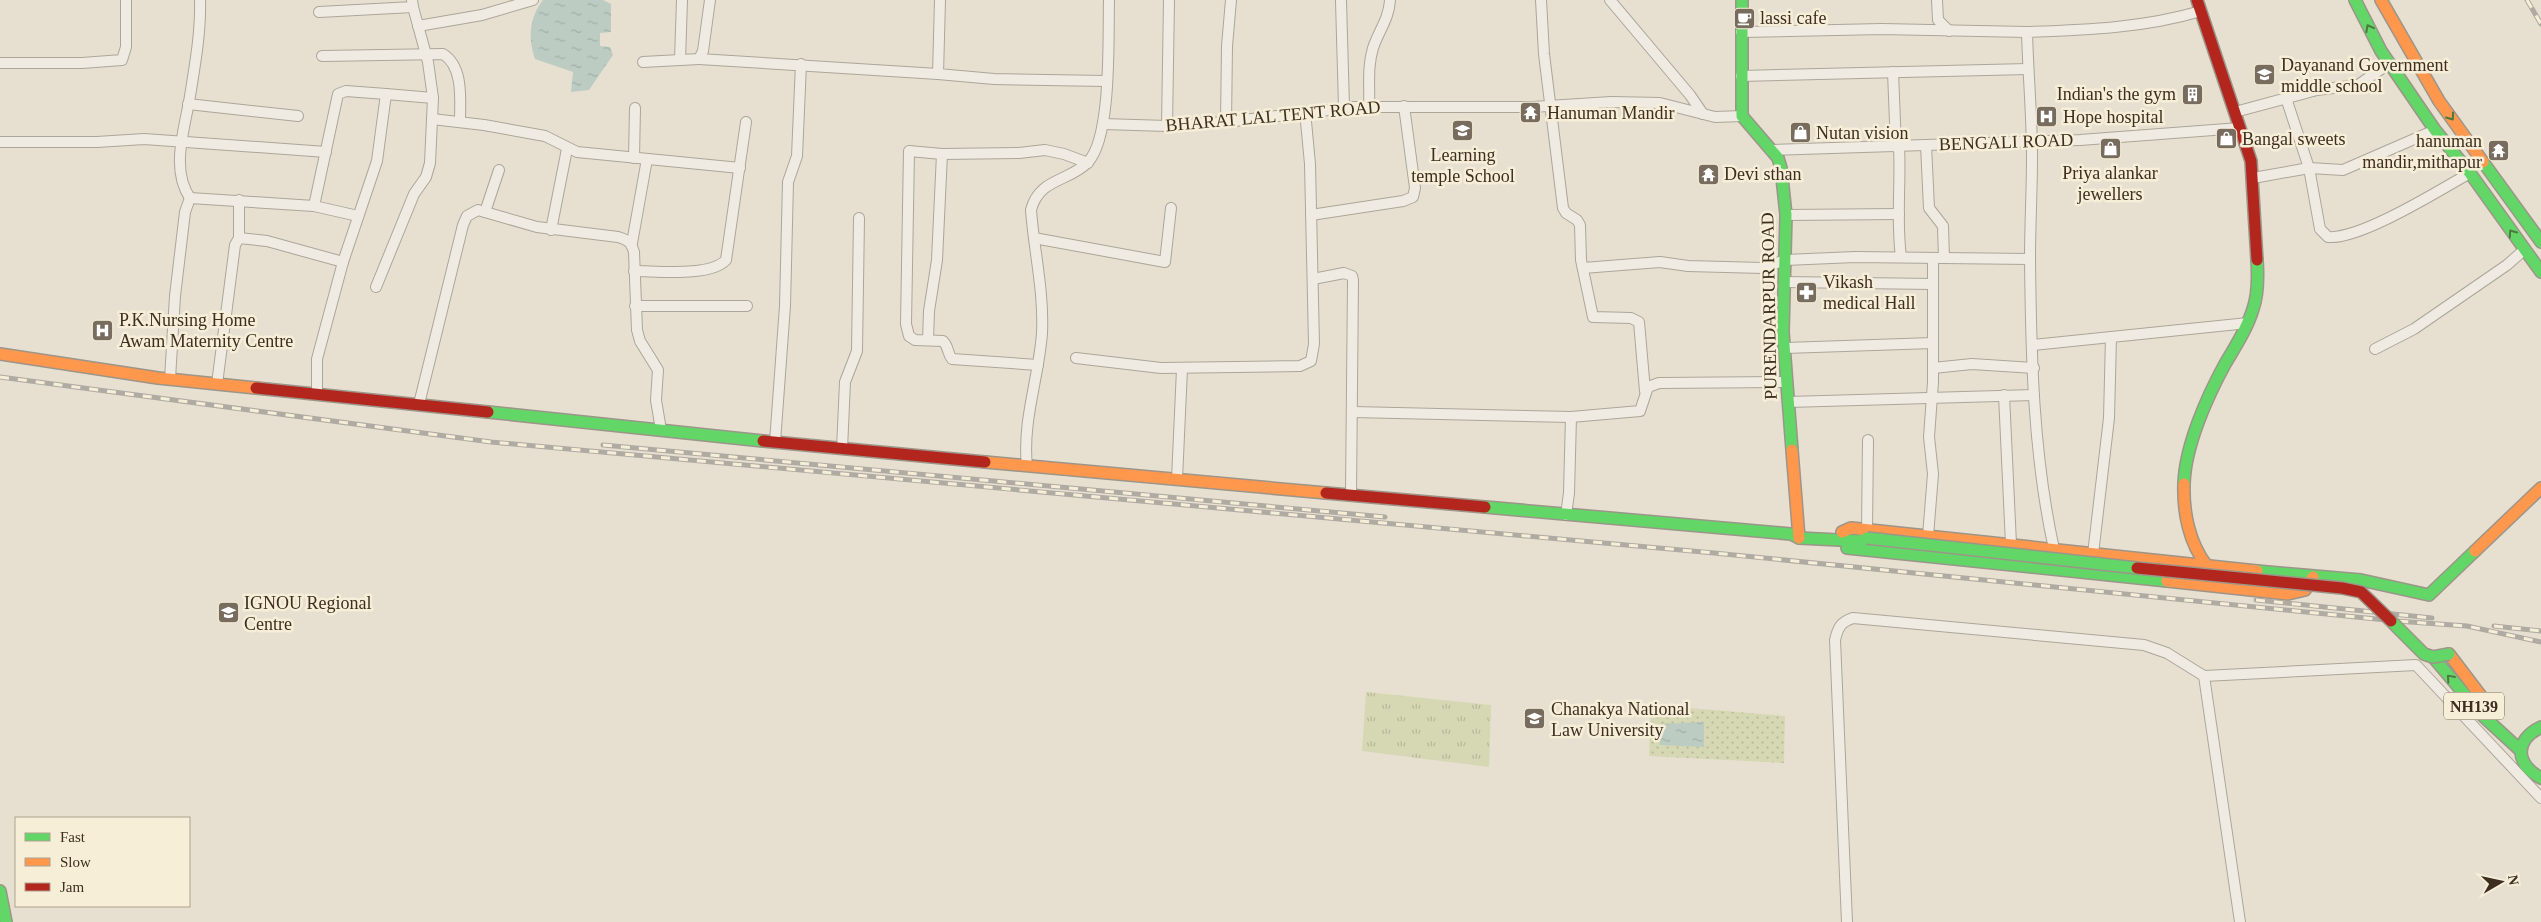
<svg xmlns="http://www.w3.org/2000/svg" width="2541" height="922" viewBox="0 0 2541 922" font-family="'Times New Roman',serif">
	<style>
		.grass { fill: url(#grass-tufts) }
		.park { fill: url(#park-dots) }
		.water { fill: url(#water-ripples) }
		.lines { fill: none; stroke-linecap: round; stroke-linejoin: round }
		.street-casing { stroke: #ada599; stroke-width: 12 }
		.fast-casing { stroke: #9c958a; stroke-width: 14 }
		.slow-casing { stroke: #9c958a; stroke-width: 14 }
		.jam-casing { stroke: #9c958a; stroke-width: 14 }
		.street { stroke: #efebe3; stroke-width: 10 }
		.fast { stroke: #63d668; stroke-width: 11 }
		.slow { stroke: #ff974d; stroke-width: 11 }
		.jam { stroke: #b3261e; stroke-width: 11 }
		.rail-casing { stroke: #afaaa2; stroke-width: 5 }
		.rail { stroke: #f7eed8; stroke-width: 3; stroke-dasharray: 9; stroke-linecap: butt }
		.fast-bridge-casing { stroke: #9c958a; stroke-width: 14; stroke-linecap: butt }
		.jam-bridge-casing { stroke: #9c958a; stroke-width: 14; stroke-linecap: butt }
		.fast-bridge { stroke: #63d668; stroke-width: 11 }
		.jam-bridge { stroke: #b3261e; stroke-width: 11 }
		.oneway { stroke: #4e7a40 }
		.labels { text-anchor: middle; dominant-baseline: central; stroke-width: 5; stroke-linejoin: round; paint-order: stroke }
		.shield { fill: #f7eed8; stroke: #756857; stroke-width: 1 }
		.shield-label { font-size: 16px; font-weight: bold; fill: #3d2e20 }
		.poi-label { font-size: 18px; fill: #3d2e20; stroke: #f7eed8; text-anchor: start }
		.street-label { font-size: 18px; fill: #3d2e20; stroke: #f7eed8 }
	</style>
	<defs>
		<pattern id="grass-tufts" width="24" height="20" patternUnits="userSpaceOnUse" patternTransform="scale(1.25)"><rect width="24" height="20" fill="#d6d7b3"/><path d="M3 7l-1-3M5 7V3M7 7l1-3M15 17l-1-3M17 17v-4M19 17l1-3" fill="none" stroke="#b9b99a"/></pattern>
		<pattern id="park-dots" width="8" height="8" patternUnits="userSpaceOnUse" patternTransform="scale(1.25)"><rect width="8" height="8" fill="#d6d7b3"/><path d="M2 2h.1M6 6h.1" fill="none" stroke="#b9b99a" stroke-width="1.8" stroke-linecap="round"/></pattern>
		<pattern id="water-ripples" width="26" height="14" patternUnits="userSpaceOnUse" patternTransform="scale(1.25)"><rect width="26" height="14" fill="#bcccc2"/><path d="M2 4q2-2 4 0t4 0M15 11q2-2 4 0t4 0" fill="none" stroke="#a2b0a6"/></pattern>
	</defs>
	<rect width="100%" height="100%" fill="#e7e0d1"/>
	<polygon class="grass" points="1366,692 1491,705 1489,767 1362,751"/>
	<polygon class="park" points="1651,705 1785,716 1784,763 1649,756"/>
	<g class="water">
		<path d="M 543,0 L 603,0 L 611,4 L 611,32 L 600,33 L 600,46 L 610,47 L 613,55 L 589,90 L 571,92 L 573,72 L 535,59 C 528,38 529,18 543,0 Z"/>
		<polygon points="1704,722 1704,747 1660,745 1660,724"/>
	</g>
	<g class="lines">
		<defs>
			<g id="street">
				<polyline points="940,0 938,74 994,79 1106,81"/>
				<polyline points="1541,0 1544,54 1563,208 1566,213 1577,220 1580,225 1581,260 1593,317 1631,318 1639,322 1645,391"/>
				<polyline points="1610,0 1690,95 1703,114"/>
				<polyline points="1937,0 1938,20 1949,31"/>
				<polyline points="1341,1 1344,107"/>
				<polyline points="319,12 413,7 412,0"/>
				<polyline points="418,26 482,15 533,0"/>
				<polyline points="1741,32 1882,29 2027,32"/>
				<path d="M 322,56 L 443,54 C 464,67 460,100 460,122"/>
				<polyline points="699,59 938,74"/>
				<polyline points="680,60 682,0"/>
				<polyline points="643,62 699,59 703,51 710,0"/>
				<polyline points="0,63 82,63 122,60 126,47 126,0"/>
				<polyline points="1893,72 1896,147"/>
				<polyline points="1741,76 2028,69"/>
				<path d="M 2286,98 L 2309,168 L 2320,229 L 2328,237 C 2360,240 2440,190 2470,173"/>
				<polyline points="188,104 298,116"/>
				<path d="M 1369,107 C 1370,87 1367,67 1373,48 C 1379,30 1389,19 1390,0"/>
				<polyline points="2235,112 2317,90 2358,85 2390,63"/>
				<polyline points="432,119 484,125 545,136 577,152 740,168"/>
				<polyline points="1226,122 1227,46 1231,0"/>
				<polyline points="1103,124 1167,126 1226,122 1354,107 1532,107 1611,102 1660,103 1715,117 1742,116"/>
				<polyline points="1167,126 1169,0"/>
				<polyline points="0,142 97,142 144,139 326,152"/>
				<polyline points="1926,145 1929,208 1943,226 1944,258"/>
				<path d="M 1899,147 C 1901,183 1896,221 1901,257"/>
				<polyline points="1771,150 2080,140 2240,128"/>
				<polyline points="634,158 635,108"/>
				<polyline points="2253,178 2309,168 2343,170 2435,130"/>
				<path d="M 190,198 C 170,169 185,128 190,96 C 195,65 201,31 200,0"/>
				<polyline points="314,206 338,94 346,91 386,94"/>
				<polyline points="485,212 499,170"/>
				<polyline points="1311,215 1403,201 1413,197 1415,188 1404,106"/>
				<polyline points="1786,215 1899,214"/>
				<polyline points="551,230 567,149"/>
				<polyline points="239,238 239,200"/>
				<polyline points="1034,238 1165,262 1171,208"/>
				<polyline points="632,243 647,159"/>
				<polyline points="1583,268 1660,262 1688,266 1763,268 1785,260 1855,257 2030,259"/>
				<path d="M 634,271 C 658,271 710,277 726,260 L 746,122"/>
				<polyline points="1313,279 1344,273 1352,276 1353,280 1351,494"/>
				<polyline points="1784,282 1933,284"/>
				<polyline points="376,287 414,194 426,177 430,163 433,98"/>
				<polyline points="635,306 747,306"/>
				<polyline points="928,340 929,311 937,260 942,154"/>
				<polyline points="2033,345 2248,323"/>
				<polyline points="1785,348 1933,343"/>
				<polyline points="2375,349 2414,329 2507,265 2524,250"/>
				<polyline points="1076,358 1161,368 1300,366 1311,361 1314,344 1310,164 1305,111"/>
				<path d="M 1038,365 L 952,359 C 947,353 949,347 943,341 L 915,340 L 909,336 L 906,324 L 909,151 L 942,154 L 1019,153 L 1045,150 L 1064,154 L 1088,163"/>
				<polyline points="1933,368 1972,364 2034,368"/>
				<polyline points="170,379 175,296 185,212 190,198 314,206 358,216"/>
				<polyline points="217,384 235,245 239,238 267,241 343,262 377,161 386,94 433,98 428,62 413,7"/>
				<polyline points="317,394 317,359 343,262"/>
				<polyline points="2004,395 2011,544"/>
				<polyline points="1788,402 2034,395"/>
				<path d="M 419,404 L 463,225 L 467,216 L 478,210 L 537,227 L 618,237 C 628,240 631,242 634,252 L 637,330 L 640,341 L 658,370 L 656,400 L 661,430"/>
				<polyline points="1353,412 1571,417 1640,411 1648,387 1659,383 1787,382"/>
				<polyline points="775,442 785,306 788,182 797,156 801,64"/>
				<polyline points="842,449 845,382 857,351 859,218"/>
				<path d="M 1027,466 C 1022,421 1039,377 1042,333 C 1044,291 1034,251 1031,210 C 1039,178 1069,182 1088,162 C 1112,137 1108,36 1109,0"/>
				<polyline points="1177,479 1182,369"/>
				<polyline points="1566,515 1569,493 1571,417"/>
				<polyline points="1867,530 1868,440"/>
				<polyline points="1928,536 1933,474 1929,437 1933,382 1933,258"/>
				<path d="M 2054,549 C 2033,454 2031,355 2030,259 C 2030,225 2032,191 2032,157 C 2032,115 2028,73 2027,32 C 2086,30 2144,28 2201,11"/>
				<polyline points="2093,554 2109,418 2111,337"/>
				<polyline points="2204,676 2240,922"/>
				<path d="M 1847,922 L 1835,640 C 1838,627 1841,622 1853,618 L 2144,645 L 2167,653 L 2204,676 L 2416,665 L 2541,798"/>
			</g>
			<g id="fast">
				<polyline points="1742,0 1742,116 1778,158 1781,168 1786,215 1783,332 1792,450"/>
				<polyline points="2355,0 2381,51 2435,130 2470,173 2541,272"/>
				<polyline points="2483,162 2541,242"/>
				<polyline points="488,412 763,441"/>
				<path d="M 2184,484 C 2185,446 2207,397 2225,364 C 2235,347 2247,329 2253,309 C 2258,295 2258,275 2257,260"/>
				<polyline points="1485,507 1791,534 1799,538 1859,541 1867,538"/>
				<polyline points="1847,548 2167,581"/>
				<polyline points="2257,571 2361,580 2429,595 2475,551"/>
				<polyline points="2433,657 2483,716 2520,750"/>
				<path d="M 2541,727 C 2514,740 2515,764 2541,778"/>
				<polyline points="0,891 6,922"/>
			</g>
			<g id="slow">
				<polyline points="2381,0 2439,101 2483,162"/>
				<polyline points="0,354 158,378 256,388"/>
				<polyline points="1792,450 1799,538"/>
				<polyline points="985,462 1326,493"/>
				<path d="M 2184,484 C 2183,512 2189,543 2207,566"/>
				<polyline points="1842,532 1851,528 2257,571"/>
				<polyline points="2475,551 2541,488"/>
				<polyline points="2167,581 2288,594 2305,590 2313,577"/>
				<polyline points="2449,654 2484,700"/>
			</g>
			<g id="jam">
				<polyline points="2197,0 2251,161 2257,260"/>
				<polyline points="256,388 488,412"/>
				<polyline points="763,441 985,462"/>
				<polyline points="1326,493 1485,507"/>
			</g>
		</defs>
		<use href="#street" class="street-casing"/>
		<use href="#fast" class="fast-casing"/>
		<use href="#slow" class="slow-casing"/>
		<use href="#jam" class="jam-casing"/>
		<use href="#street" class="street"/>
		<use href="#fast" class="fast"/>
		<use href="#slow" class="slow"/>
		<use href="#jam" class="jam"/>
		<defs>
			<g id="rail">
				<polyline points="2527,0 2541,24"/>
				<polyline points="0,377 491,442 1714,553 2396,621 2467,626 2541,642"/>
				<polyline points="603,445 1385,517"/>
				<polyline points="2256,600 2432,618"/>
				<polyline points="2494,626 2541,631"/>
			</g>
		</defs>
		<use href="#rail" class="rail-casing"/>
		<use href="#rail" class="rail"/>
		<defs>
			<g id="fast-bridge">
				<polyline points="1867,538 2137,568"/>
				<polyline points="2391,621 2424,654 2433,657 2449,654"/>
			</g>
			<polyline id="jam-bridge" points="2137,568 2342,588 2361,592 2391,621"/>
		</defs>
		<use href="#fast-bridge" class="fast-bridge-casing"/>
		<use href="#jam-bridge" class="jam-bridge-casing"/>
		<use href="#fast-bridge" class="fast-bridge"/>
		<use href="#jam-bridge" class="jam-bridge"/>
	</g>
	<defs><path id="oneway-chevron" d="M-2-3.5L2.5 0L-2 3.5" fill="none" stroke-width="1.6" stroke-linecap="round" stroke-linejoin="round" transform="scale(1.25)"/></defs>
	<g class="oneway">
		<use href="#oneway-chevron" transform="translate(2369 28) rotate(-118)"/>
		<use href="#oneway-chevron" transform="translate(2451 117) rotate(54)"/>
		<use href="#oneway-chevron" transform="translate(2512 233) rotate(-125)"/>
		<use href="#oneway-chevron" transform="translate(2450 678) rotate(-131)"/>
	</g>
	<defs>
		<symbol id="cafe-square" viewBox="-11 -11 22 22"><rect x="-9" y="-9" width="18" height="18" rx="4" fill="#786c5e" stroke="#f7eed8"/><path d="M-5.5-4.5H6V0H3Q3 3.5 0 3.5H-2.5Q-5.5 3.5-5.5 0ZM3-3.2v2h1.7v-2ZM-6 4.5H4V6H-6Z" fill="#fff"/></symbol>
		<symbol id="school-square" viewBox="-11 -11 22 22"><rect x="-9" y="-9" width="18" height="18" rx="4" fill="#786c5e" stroke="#f7eed8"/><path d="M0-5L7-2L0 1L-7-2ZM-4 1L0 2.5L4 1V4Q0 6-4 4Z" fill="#fff"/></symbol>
		<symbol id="building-square" viewBox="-11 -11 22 22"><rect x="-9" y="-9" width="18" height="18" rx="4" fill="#786c5e" stroke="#f7eed8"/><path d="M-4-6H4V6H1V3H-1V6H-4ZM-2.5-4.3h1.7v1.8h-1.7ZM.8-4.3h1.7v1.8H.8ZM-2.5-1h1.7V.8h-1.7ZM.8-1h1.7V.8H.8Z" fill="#fff"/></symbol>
		<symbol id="temple-square" viewBox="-11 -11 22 22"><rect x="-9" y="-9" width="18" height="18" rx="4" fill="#786c5e" stroke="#f7eed8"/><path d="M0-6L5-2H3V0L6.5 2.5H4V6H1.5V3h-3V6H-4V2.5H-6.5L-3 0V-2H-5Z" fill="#fff"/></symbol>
		<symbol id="hospital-square" viewBox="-11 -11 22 22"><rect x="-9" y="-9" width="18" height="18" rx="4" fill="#786c5e" stroke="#f7eed8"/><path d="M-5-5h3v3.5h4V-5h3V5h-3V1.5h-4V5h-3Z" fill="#fff"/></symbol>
		<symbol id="shop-square" viewBox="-11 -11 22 22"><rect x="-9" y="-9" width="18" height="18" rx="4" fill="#786c5e" stroke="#f7eed8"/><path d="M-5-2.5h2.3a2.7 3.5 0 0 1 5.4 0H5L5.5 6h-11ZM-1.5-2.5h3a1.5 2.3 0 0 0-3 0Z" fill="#fff"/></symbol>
		<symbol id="pharmacy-square" viewBox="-11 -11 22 22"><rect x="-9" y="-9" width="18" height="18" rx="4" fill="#786c5e" stroke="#f7eed8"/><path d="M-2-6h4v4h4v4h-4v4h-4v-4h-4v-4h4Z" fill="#fff"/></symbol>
		<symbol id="university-square" viewBox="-11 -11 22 22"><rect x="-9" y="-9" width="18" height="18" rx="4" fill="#786c5e" stroke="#f7eed8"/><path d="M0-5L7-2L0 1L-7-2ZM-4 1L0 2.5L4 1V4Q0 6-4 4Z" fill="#fff"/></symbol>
	</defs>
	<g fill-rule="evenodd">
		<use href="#cafe-square" x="1732" y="6" width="25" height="25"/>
		<use href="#school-square" x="2252" y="62" width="25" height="25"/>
		<use href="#building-square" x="2180" y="82" width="25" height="25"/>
		<use href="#temple-square" x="1518" y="100" width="25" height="25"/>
		<use href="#hospital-square" x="2034" y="104" width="25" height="25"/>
		<use href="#school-square" x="1450" y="118" width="25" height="25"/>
		<use href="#shop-square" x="1788" y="120" width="25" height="25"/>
		<use href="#shop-square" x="2214" y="126" width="25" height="25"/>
		<use href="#shop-square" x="2098" y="136" width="25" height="25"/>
		<use href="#temple-square" x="2486" y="138" width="25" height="25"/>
		<use href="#temple-square" x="1696" y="162" width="25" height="25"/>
		<use href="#pharmacy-square" x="1794" y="280" width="25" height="25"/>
		<use href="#hospital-square" x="90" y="318" width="25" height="25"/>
		<use href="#university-square" x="216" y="600" width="25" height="25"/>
		<use href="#university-square" x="1522" y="706" width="25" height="25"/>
	</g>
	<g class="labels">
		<rect class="shield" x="2444" y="692.5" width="60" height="27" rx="4"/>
		<g class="shield-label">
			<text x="2474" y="706">NH139</text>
		</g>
		<g class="poi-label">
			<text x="1760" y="18">lassi cafe</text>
			<text x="2281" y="65">Dayanand Government<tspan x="2281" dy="21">middle school</tspan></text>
			<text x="2176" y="94" text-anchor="end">Indian's the gym</text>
			<text x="1547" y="113">Hanuman Mandir</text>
			<text x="2063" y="117">Hope hospital</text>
			<text x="1816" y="133">Nutan vision</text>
			<text x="2242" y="139">Bangal sweets</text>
			<text x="2482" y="141" text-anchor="end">hanuman<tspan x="2482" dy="21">mandir,mithapur</tspan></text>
			<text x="1463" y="155" text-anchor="middle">Learning<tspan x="1463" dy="21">temple School</tspan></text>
			<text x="2110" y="173" text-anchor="middle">Priya alankar<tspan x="2110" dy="21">jewellers</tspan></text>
			<text x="1724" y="174">Devi sthan</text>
			<text x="1823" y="282">Vikash<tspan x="1823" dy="21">medical Hall</tspan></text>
			<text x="119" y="320">P.K.Nursing Home<tspan x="119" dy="21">Awam Maternity Centre</tspan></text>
			<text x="244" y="603">IGNOU Regional<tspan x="244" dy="21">Centre</tspan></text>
			<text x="1551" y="709">Chanakya National<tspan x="1551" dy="21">Law University</tspan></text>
		</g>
		<g class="street-label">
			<text transform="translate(1273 116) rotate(-5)">BHARAT LAL TENT ROAD</text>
			<text transform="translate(2006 142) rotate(-2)">BENGALI ROAD</text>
			<text transform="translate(1769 306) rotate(-91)">PURENDARPUR ROAD</text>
		</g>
	</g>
	<rect x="15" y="817" width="175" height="90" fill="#f7eed8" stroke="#ada18e"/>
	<rect x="25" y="833" width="25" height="8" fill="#63d668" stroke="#ada18e"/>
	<text x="60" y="842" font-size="15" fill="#3d2e20">Fast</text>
	<rect x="25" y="858" width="25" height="8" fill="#ff974d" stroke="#ada18e"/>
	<text x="60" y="867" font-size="15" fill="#3d2e20">Slow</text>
	<rect x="25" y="883" width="25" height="8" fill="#b3261e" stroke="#ada18e"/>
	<text x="60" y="892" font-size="15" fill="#3d2e20">Jam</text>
	<g transform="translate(2501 882) rotate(81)" stroke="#f7eed8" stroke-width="4" paint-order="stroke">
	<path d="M0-4L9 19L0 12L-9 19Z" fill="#3d2e20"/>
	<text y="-8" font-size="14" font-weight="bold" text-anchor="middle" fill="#3d2e20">N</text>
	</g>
</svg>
